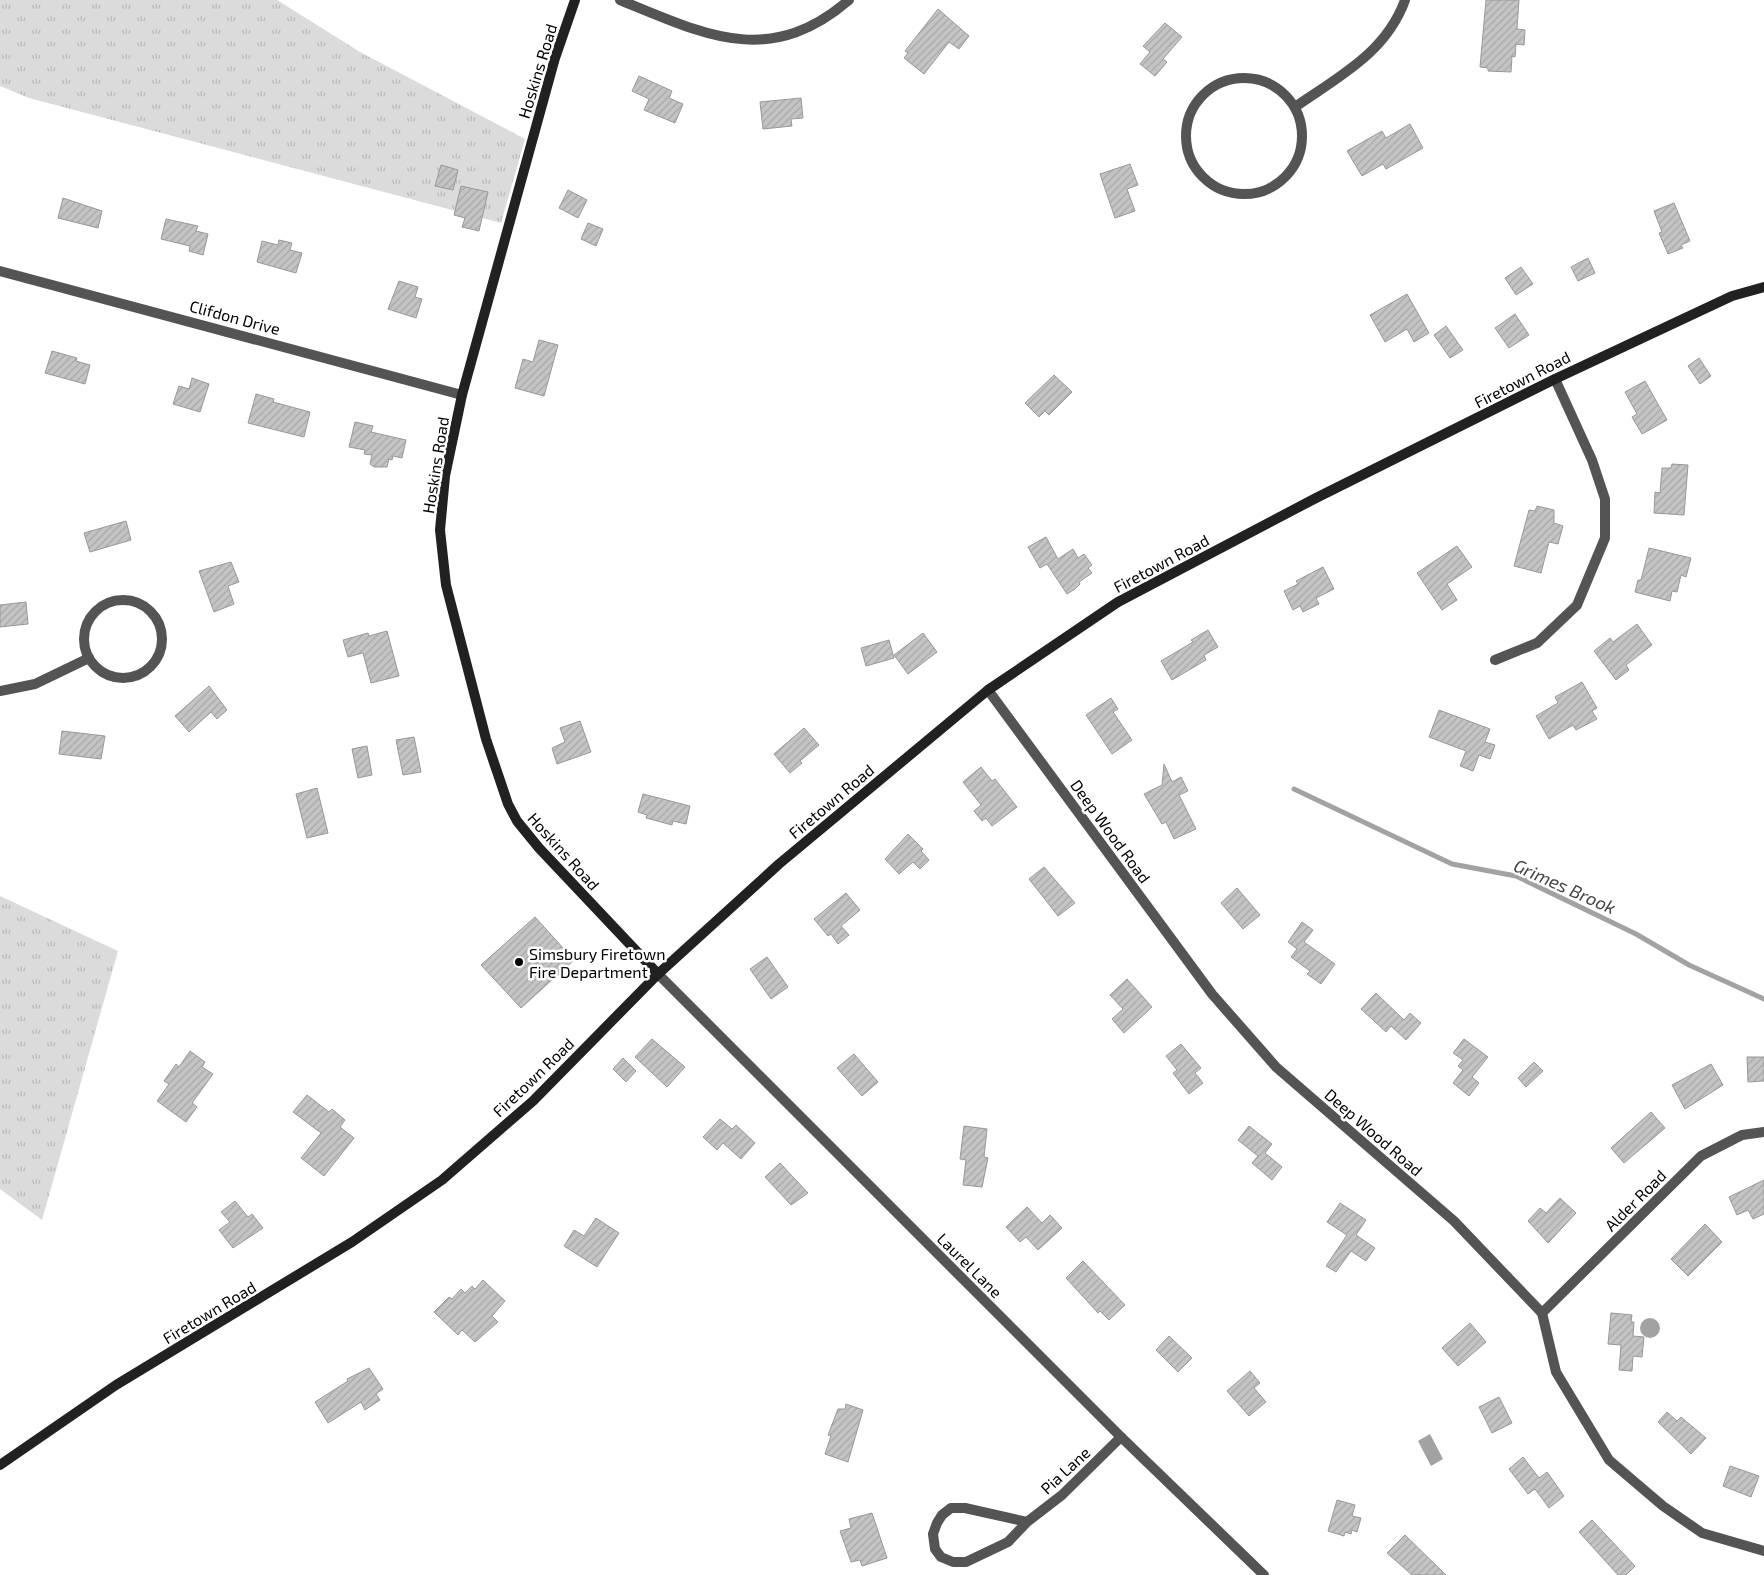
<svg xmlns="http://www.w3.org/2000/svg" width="1764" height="1575" viewBox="0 0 1764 1575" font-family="'Exo 2',sans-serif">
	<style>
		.grass { fill: url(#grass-tufts) }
		.water { fill: #a2a2a2 }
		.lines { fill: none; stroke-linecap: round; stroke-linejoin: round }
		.stream { stroke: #a2a2a2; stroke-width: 5 }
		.building { fill: url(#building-hatch); stroke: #989898 }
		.street { stroke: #545454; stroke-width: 10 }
		.secondary { stroke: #212121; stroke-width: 10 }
		.poi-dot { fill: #000; stroke: #fff; stroke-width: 2 }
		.labels { text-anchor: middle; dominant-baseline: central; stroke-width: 5; stroke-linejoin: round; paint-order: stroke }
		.street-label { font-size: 16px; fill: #000; stroke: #fff }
		.poi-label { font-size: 16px; fill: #000; stroke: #fff; text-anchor: start }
		.water-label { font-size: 18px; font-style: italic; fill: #434343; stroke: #fff }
	</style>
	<defs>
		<pattern id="grass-tufts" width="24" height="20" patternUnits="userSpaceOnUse" patternTransform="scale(1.25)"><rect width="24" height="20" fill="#dbdbdb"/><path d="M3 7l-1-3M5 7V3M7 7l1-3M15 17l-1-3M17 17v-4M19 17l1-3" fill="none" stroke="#bababa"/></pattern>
		<pattern id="building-hatch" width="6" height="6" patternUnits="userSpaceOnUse" patternTransform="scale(1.25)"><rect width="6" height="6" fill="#c4c4c4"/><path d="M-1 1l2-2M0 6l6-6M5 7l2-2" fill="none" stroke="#a7a7a7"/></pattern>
	</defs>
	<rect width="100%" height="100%" fill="#fff"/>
	<g class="grass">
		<polygon points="0,0 277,0 360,52 525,139 501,223 29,98 0,86"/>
		<polygon points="0,896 118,951 42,1220 0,1189"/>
	</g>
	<g class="water">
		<circle cx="1650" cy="1328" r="10"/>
		<polygon points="1430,1434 1443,1459 1431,1466 1418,1441"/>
	</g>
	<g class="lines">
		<polyline class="stream" points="1294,789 1452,864 1516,876 1636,934 1689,965 1764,999"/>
	</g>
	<g class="building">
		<polygon points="1486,0 1519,0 1517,29 1525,30 1524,45 1516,44 1515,57 1512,56 1511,72 1488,71 1488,68 1480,67"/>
		<polygon points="938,9 969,36 959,49 949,42 924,74 904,58 908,53 905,51"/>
		<polygon points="1165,23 1182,37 1163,59 1167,62 1155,76 1140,64 1150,52 1143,46"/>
		<polygon points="639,76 672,91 669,98 683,104 675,123 644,110 649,99 632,91"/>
		<polygon points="801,98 803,118 791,119 792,126 763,129 760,102"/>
		<polygon points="1410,124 1423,148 1386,169 1383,164 1362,176 1347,151 1382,131 1386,138"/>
		<polygon points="1130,164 1138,185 1127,189 1135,211 1115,218 1100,174"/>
		<polygon points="441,165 458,170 453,190 435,186"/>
		<polygon points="461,186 488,192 479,231 462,227 465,218 454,215"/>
		<polygon points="568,190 587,200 578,218 559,208"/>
		<polygon points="63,198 102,211 98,228 58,218"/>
		<polygon points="1674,203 1690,241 1681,245 1683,248 1668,254 1659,233 1662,232 1654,211"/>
		<polygon points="166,219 198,226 196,231 208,234 203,255 189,251 190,246 161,239"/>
		<polygon points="588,223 603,229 596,246 581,239"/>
		<polygon points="279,240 292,243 290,250 302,253 296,273 257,262 262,241 278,245"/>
		<polygon points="1588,258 1595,273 1578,281 1571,267"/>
		<polygon points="1521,267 1533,284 1516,295 1505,278"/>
		<polygon points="399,281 418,287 415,297 422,299 416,318 388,309"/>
		<polygon points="1407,294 1429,333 1414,342 1407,329 1385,342 1370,315"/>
		<polygon points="1515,314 1529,335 1509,348 1495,328"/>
		<polygon points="1446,326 1463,350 1450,358 1434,335"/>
		<polygon points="539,340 558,345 544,396 515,388 523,359 533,362"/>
		<polygon points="52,351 77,358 76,361 90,365 85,384 45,373"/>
		<polygon points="1699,358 1711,376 1700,384 1688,366"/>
		<polygon points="1054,375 1072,392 1049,415 1045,411 1039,417 1025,403"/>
		<polygon points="192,378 209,384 200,412 173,404 179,386 189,389"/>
		<polygon points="1645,381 1667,420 1642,434 1632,417 1637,414 1625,392"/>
		<polygon points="256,394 274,399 273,402 310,412 304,437 248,423"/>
		<polygon points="355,422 373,426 371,432 406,440 402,458 393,456 392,460 389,459 387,467 374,467 370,464 372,455 364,454 365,450 349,447"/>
		<polygon points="1672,464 1688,465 1684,515 1654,513 1655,492 1660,493 1662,468 1671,468"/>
		<polygon points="1537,506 1554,510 1554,523 1563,526 1558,544 1549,542 1541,573 1514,566 1529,510 1535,511"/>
		<polygon points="126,521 131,540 90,552 84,533"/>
		<polygon points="1046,537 1058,559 1073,549 1078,558 1084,554 1092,565 1088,568 1092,573 1079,582 1080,584 1075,589 1067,594 1047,564 1040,568 1028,547"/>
		<polygon points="1457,546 1472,567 1447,584 1457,600 1442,610 1417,573"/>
		<polygon points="1649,548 1691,558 1686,577 1681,575 1677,592 1672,591 1670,601 1635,592 1638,580 1641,580"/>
		<polygon points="231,562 239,582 228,586 234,604 214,612 199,571"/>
		<polygon points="1323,567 1334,589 1316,598 1319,604 1303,612 1300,606 1293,610 1284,591 1298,584 1296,581"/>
		<polygon points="26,602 28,624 0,627 0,605"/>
		<polygon points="1637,624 1652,645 1626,665 1629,670 1616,680 1594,651 1610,638 1613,642"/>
		<polygon points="1208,630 1218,647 1204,655 1206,660 1172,680 1161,661 1193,642 1191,640"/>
		<polygon points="387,631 399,676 371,683 363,653 348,657 343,640 368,633 369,636"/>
		<polygon points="923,633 937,652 908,674 894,655"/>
		<polygon points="889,640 894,658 866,666 861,648"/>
		<polygon points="1582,682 1597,708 1592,711 1597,719 1576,730 1573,725 1549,739 1536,716 1558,703 1555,697"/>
		<polygon points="209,686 227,710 217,719 211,712 189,732 175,716"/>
		<polygon points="1111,698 1118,709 1113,712 1132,740 1112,754 1086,715"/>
		<polygon points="1439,710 1490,729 1485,742 1495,745 1490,759 1479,755 1473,771 1460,766 1466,751 1429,737"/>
		<polygon points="580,721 591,752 557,764 552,748 565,742 560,728"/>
		<polygon points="804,728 819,745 800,761 802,763 790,773 774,754"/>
		<polygon points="62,731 105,736 101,759 59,754"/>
		<polygon points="414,737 421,772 403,775 396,740"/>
		<polygon points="367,746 372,775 358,778 352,749"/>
		<polygon points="1164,764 1172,782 1181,777 1188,791 1179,795 1196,829 1174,839 1166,822 1162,824 1144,794 1162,785"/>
		<polygon points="981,767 992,781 995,779 1017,807 992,826 986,818 982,821 974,811 981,805 963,782"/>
		<polygon points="317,788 328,833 307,838 296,794"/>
		<polygon points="643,794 690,806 686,824 673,821 672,825 646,818 647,815 638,812"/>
		<polygon points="908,834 923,849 921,851 929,860 920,869 913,862 899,874 885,859"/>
		<polygon points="1044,867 1075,903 1058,916 1029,879"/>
		<polygon points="1237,888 1260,915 1243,929 1221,903"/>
		<polygon points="846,893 860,910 841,926 849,935 838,944 831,934 828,936 814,919"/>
		<polygon points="535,917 574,960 521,1008 481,965"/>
		<polygon points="1302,922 1313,930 1304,942 1335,964 1321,984 1307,974 1310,971 1291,957 1297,949 1288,942"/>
		<polygon points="767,957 788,987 771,999 750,969"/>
		<polygon points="1127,979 1152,1007 1124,1033 1112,1019 1123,1009 1110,995"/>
		<polygon points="1376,993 1404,1020 1410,1013 1421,1023 1406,1040 1391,1026 1386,1032 1361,1009"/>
		<polygon points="652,1039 685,1067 667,1087 635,1057"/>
		<polygon points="1464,1039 1488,1057 1472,1077 1479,1083 1469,1096 1453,1083 1463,1070 1458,1066 1463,1060 1453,1053"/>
		<polygon points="1181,1044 1201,1068 1195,1073 1203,1083 1189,1094 1173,1073 1177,1070 1166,1056"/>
		<polygon points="190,1051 205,1062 202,1067 213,1074 192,1103 197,1107 186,1122 157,1101 169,1084 164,1081 176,1064 179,1067"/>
		<polygon points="854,1054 878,1082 862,1096 837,1068"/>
		<polygon points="1747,1057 1764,1057 1764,1081 1748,1082"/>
		<polygon points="623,1058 636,1071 626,1082 613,1069"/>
		<polygon points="1534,1062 1543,1071 1526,1087 1518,1078"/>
		<polygon points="1711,1064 1723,1085 1685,1109 1672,1085"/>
		<polygon points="307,1095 329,1112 332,1109 345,1120 340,1127 354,1138 324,1176 301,1158 321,1133 293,1112"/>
		<polygon points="1651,1112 1665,1128 1624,1163 1611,1148"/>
		<polygon points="720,1119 732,1129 736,1125 755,1143 741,1159 723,1143 717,1150 703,1137"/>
		<polygon points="964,1126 987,1129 984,1157 988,1158 982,1187 963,1185 966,1160 960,1159"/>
		<polygon points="1249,1126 1272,1144 1265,1153 1282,1167 1272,1180 1252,1163 1258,1156 1238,1140"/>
		<polygon points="780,1163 808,1193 791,1205 765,1177"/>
		<polygon points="1764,1180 1764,1214 1753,1219 1748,1210 1737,1215 1729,1197"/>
		<polygon points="1560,1198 1576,1213 1548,1243 1528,1221 1540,1208 1546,1213"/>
		<polygon points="235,1201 248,1217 252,1214 263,1228 233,1248 219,1230 230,1222 221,1212"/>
		<polygon points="1340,1203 1366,1220 1356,1235 1375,1248 1366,1261 1351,1251 1336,1272 1326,1266 1347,1235 1327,1222"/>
		<polygon points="1027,1207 1042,1223 1050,1215 1062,1228 1038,1250 1026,1237 1020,1242 1006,1227"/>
		<polygon points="596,1218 619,1233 597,1267 564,1246 574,1230 584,1236"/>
		<polygon points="1705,1224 1722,1242 1688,1276 1671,1259"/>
		<polygon points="1083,1261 1125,1305 1109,1320 1100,1311 1098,1313 1066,1278"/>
		<polygon points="483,1280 505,1301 492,1316 498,1322 475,1342 462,1330 458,1335 434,1312 449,1297 452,1299 461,1289 465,1293 472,1286 475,1289"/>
		<polygon points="1611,1313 1632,1315 1631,1322 1634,1322 1633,1336 1644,1337 1642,1357 1633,1356 1632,1371 1619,1370 1621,1345 1608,1344"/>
		<polygon points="1470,1323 1486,1342 1458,1366 1442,1348"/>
		<polygon points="1169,1336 1192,1358 1178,1372 1156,1350"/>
		<polygon points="369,1368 383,1389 376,1394 380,1400 365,1410 361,1402 328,1423 315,1402 348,1381 347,1379"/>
		<polygon points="1250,1371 1260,1383 1254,1388 1266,1402 1249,1416 1227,1391"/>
		<polygon points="1499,1397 1512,1423 1492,1433 1479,1407"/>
		<polygon points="846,1404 863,1410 848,1462 825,1454 831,1436 828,1435 838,1409 845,1409"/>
		<polygon points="1667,1412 1677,1421 1681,1417 1706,1438 1691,1454 1658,1422"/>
		<polygon points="1523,1457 1539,1478 1547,1472 1564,1496 1549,1508 1535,1489 1528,1494 1509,1469"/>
		<polygon points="1730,1466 1759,1476 1751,1497 1723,1486"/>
		<polygon points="1337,1500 1355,1505 1352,1516 1361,1518 1357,1532 1352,1530 1351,1534 1345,1532 1344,1536 1328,1531"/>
		<polygon points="872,1513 887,1558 862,1566 860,1560 851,1562 840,1531 851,1528 849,1519"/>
		<polygon points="1592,1520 1635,1566 1626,1575 1618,1575 1579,1532"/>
		<polygon points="1405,1535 1446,1575 1412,1575 1387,1553"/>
	</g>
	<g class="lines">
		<g class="street">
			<path d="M 620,0 C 704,34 769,69 849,0"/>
			<circle cx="1244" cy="136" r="58"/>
			<path d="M 1295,107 C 1338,77 1386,53 1405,0"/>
			<polyline points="0,271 462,395"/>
			<circle cx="123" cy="639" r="39"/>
			<polyline points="1495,660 1537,643 1577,605 1605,538 1605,499 1592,460 1555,379"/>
			<polyline points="988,690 1212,994 1276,1067 1454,1221 1542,1313 1556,1372 1609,1460 1663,1506 1702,1533 1764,1551"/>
			<polyline points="0,691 35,684 89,658"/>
			<polyline points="658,974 1121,1437 1264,1575"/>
			<polyline points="1542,1313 1701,1156 1742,1135 1764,1132"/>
			<polyline points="1027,1522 965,1508 951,1508 942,1515 937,1523 933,1534 935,1549 941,1557 953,1562 966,1562 1008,1542 1027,1522 1062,1495 1121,1437"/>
		</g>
		<g class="secondary">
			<polyline points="575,0 555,58 462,395 445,476 440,530 446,585 486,739 508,804 517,821 539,848 658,974"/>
			<polyline points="0,1465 116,1385 352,1242 442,1180 533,1101 658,974 779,864 988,690 1118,602 1316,498 1555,379 1732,296 1764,287"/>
		</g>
	</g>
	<circle class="poi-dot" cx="519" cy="962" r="5"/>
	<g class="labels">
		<g class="street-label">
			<text transform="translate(537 71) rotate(-73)">Hoskins Road</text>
			<text transform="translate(235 317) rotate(15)">Clifdon Drive</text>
			<text transform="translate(1522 379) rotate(-27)">Firetown Road</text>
			<text transform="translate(435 465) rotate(-81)">Hoskins Road</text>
			<text transform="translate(1161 563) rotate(-28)">Firetown Road</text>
			<text transform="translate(831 801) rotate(-40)">Firetown Road</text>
			<text transform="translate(1111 831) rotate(54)">Deep Wood Road</text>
			<text transform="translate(564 851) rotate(48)">Hoskins Road</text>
			<text transform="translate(533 1077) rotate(-44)">Firetown Road</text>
			<text transform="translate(1374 1132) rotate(41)">Deep Wood Road</text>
			<text transform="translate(1635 1200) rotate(-45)">Alder Road</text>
			<text transform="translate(970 1265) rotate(45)">Laurel Lane</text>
			<text transform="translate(209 1312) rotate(-31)">Firetown Road</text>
			<text transform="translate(1065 1470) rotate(-43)">Pia Lane</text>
		</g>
		<g class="poi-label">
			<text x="529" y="953">Simsbury Firetown<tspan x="529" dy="18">Fire Department</tspan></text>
		</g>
		<g class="water-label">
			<text transform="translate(1565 886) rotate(24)">Grimes Brook</text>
		</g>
	</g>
</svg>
